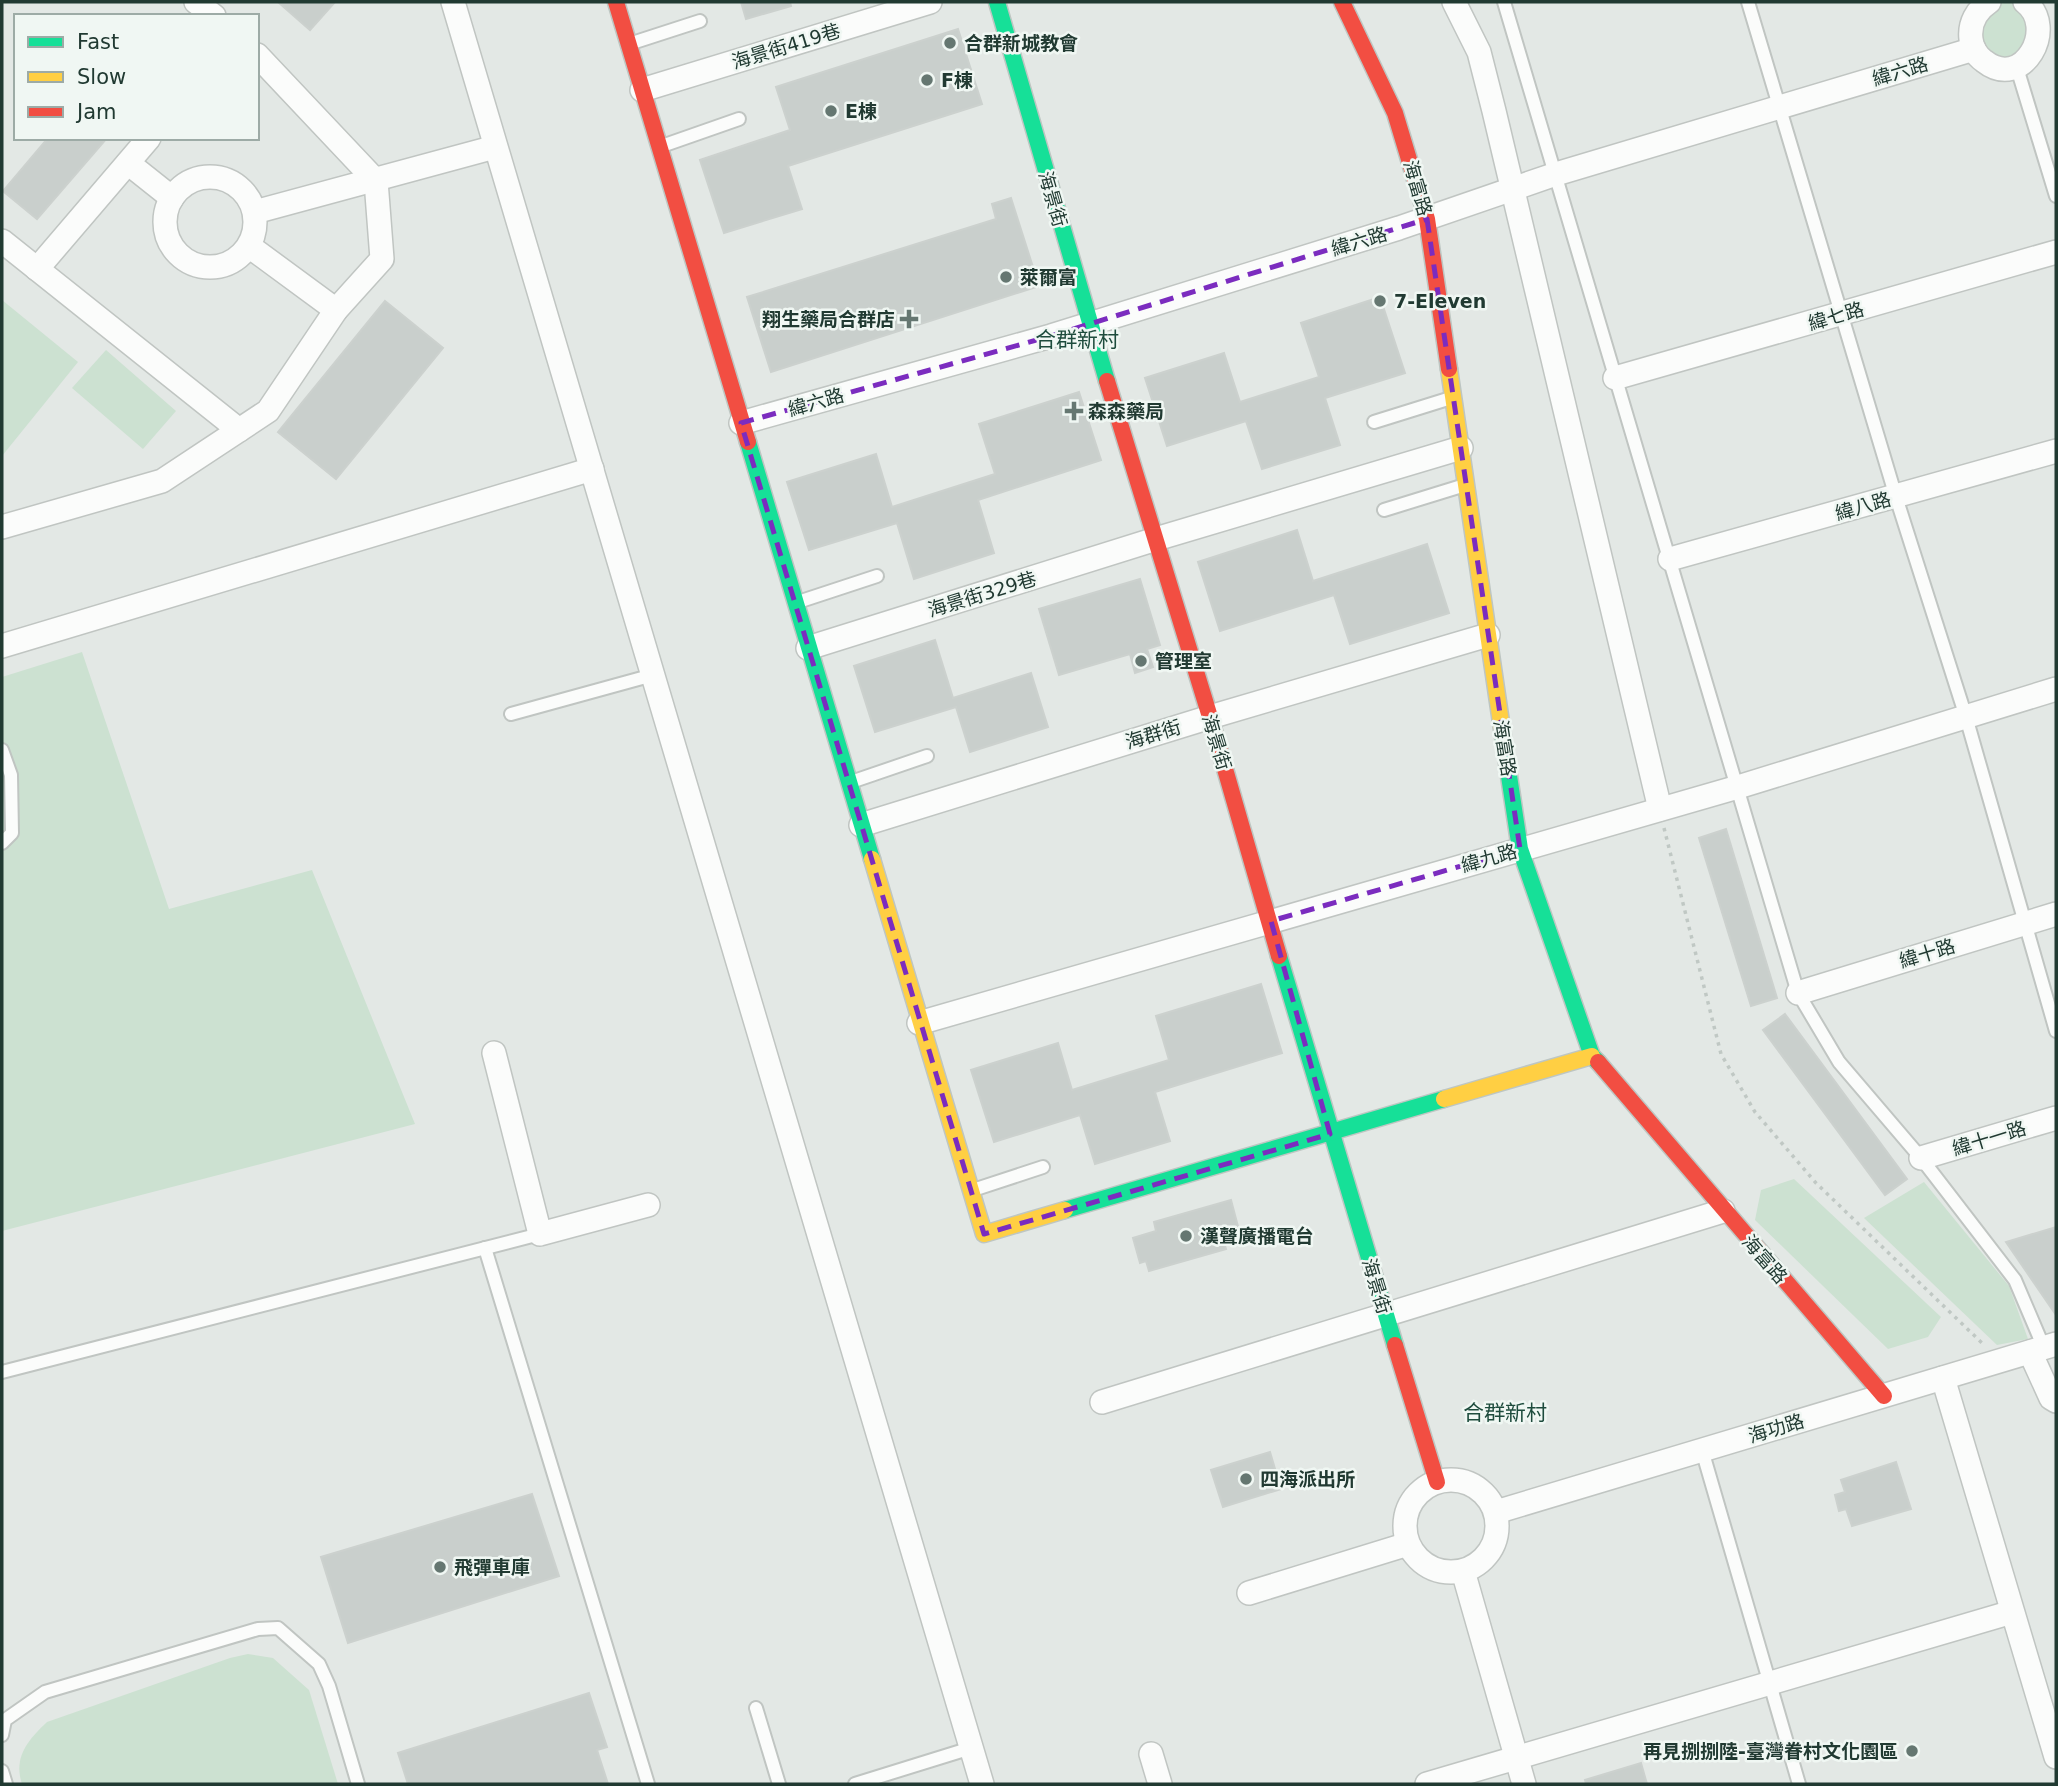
<svg xmlns="http://www.w3.org/2000/svg" width="2058" height="1786" viewBox="0 0 2058 1786" font-family="'DejaVu Sans','Noto Sans TC',sans-serif">
	<style>
		.green { fill: #cce1d1 }
		.building { fill: #c9cfcc; stroke: #ccd1ce; stroke-width: 2 }
		.lines { fill: none; stroke-linecap: round; stroke-linejoin: round }
		.lane-casing { stroke: #c0c5c2; stroke-width: 16 }
		.street-casing { stroke: #c0c5c2; stroke-width: 26 }
		.fast-casing { stroke: #bec6c2; stroke-width: 19 }
		.slow-casing { stroke: #bec6c2; stroke-width: 19 }
		.jam-casing { stroke: #bec6c2; stroke-width: 19 }
		.path { stroke: #c0c8c4; stroke-width: 3.5; stroke-dasharray: 3.5 5; stroke-linecap: butt }
		.lane { stroke: #fbfcfb; stroke-width: 12 }
		.street { stroke: #fbfcfb; stroke-width: 23 }
		.fast { stroke: #16e098; stroke-width: 16 }
		.slow { stroke: #ffcf43; stroke-width: 16 }
		.jam { stroke: #f24e42; stroke-width: 16 }
		.marked { fill: none; stroke: #7b2cbf; stroke-width: 5; stroke-dasharray: 14 9; stroke-linejoin: round }
		.poi-dot { fill: #657771; stroke: #f0f7f3; stroke-width: 2.5 }
		.labels { text-anchor: middle; dominant-baseline: central; stroke-width: 5; stroke-linejoin: round; paint-order: stroke }
		.poi-label { font-size: 19px; font-weight: bold; fill: #213a32; stroke: #f0f7f3; text-anchor: start }
		.street-label { font-size: 19px; fill: #213a32; stroke: #f0f7f3 }
		.neighbourhood-label { font-size: 21px; fill: #1e4c3d; stroke: #f0f7f3 }
	</style>
	<rect width="100%" height="100%" fill="#e3e8e5"/>
	<g class="green">
		<polygon points="2009,2 2019,4 2035,17 2021,62 1984,54 1978,25 1999,4"/>
		<polygon points="2,300 78,362 2,456"/>
		<polygon points="106,350 176,411 143,449 72,388"/>
		<polygon points="82,652 169,909 312,870 415,1124 2,1231 2,677"/>
		<polygon points="1794,1179 1941,1317 1928,1337 1888,1349 1755,1220 1761,1190"/>
		<polygon points="1924,1182 2009,1286 2028,1339 1997,1345 1864,1218"/>
		<path d="M 248,1654 L 273,1658 L 309,1690 L 338,1784 L 22,1784 C 13,1757 28,1740 47,1722 L 230,1658 Z"/>
	</g>
	<g class="building">
		<polygon points="278,2 335,2 310,30"/>
		<polygon points="741,2 790,2 791,6 746,19"/>
		<polygon points="958,29 982,104 788,166 802,209 724,233 700,160 790,130 776,87"/>
		<polygon points="48,138 107,138 37,219 3,191"/>
		<polygon points="1011,198 1039,286 771,372 747,297 996,219 992,204"/>
		<polygon points="1380,297 1405,373 1325,398 1340,445 1262,469 1246,421 1167,446 1145,378 1224,353 1240,402 1319,377 1301,323"/>
		<polygon points="385,301 443,348 336,479 278,432"/>
		<polygon points="1079,392 1101,460 978,500 994,553 914,579 897,523 809,550 787,482 876,454 892,507 995,474 979,424"/>
		<polygon points="1297,530 1313,581 1427,544 1449,613 1350,644 1334,595 1220,631 1198,562"/>
		<polygon points="1140,579 1160,645 1147,649 1153,667 1135,673 1130,654 1059,675 1039,609"/>
		<polygon points="935,640 953,698 1031,673 1048,727 970,752 956,707 875,732 854,666"/>
		<polygon points="1726,829 1777,998 1751,1006 1699,838"/>
		<polygon points="1261,984 1282,1053 1155,1092 1170,1141 1095,1164 1080,1115 994,1142 971,1070 1058,1043 1072,1090 1169,1060 1156,1016"/>
		<polygon points="1785,1014 1907,1179 1885,1195 1763,1030"/>
		<polygon points="1231,1200 1240,1234 1223,1239 1226,1249 1149,1271 1146,1261 1140,1263 1133,1238 1156,1231 1154,1222"/>
		<polygon points="2056,1227 2056,1315 2006,1242"/>
		<polygon points="1270,1452 1281,1489 1223,1507 1211,1470"/>
		<polygon points="1896,1462 1911,1509 1852,1526 1846,1509 1839,1511 1835,1495 1845,1492 1841,1480"/>
		<polygon points="532,1494 559,1576 348,1643 321,1557"/>
		<polygon points="589,1693 607,1747 597,1750 608,1784 408,1784 398,1753"/>
		<polygon points="1641,1763 1647,1784 1586,1784 1585,1780"/>
	</g>
	<g class="lines">
		<defs>
			<g id="lane">
				<polyline points="1504,2 1798,993 1839,1062 1921,1158 2015,1280 2044,1348"/>
				<polyline points="1748,2 1896,497 1966,717 2056,1031"/>
				<polyline points="629,44 700,21"/>
				<polyline points="2017,68 2056,196"/>
				<polyline points="659,147 739,119"/>
				<polyline points="1374,422 1451,398"/>
				<polyline points="1384,510 1465,485"/>
				<polyline points="798,602 877,576"/>
				<polyline points="511,714 653,675"/>
				<polyline points="2,750 11,775 12,833 2,843"/>
				<polyline points="851,782 927,756"/>
				<polyline points="973,1190 1043,1167"/>
				<polyline points="485,1248 648,1784"/>
				<polyline points="2,1372 540,1234"/>
				<polyline points="1702,1450 1799,1784"/>
				<polyline points="756,1708 779,1784"/>
				<polyline points="2,1735 5,1720 45,1692 258,1629 278,1628 319,1664 329,1686 358,1784"/>
				<polyline points="2,1771 6,1784"/>
				<polyline points="855,1784 971,1748"/>
			</g>
			<g id="street">
				<polyline points="196,2 214,16"/>
				<polyline points="453,2 982,1784"/>
				<polyline points="1454,2 1479,52 1494,111 1660,809"/>
				<path d="M 1989,2 C 1977,10 1969,23 1971,39 C 1972,48 1977,56 1984,61 C 2023,92 2058,27 2025,2"/>
				<polyline points="642,90 930,2"/>
				<polyline points="128,163 172,198"/>
				<circle cx="210" cy="222" r="45"/>
				<polyline points="255,212 495,147"/>
				<polyline points="2,241 239,430"/>
				<polyline points="249,246 336,310"/>
				<polyline points="37,269 149,138"/>
				<polyline points="1615,378 2056,252"/>
				<polyline points="741,423 1051,336 1399,228 1556,174 1974,49"/>
				<polyline points="2,527 162,481 268,411 336,310 382,259 376,181 257,55"/>
				<polyline points="1670,559 2056,451"/>
				<polyline points="2,646 592,469"/>
				<polyline points="808,648 1156,539 1461,448"/>
				<polyline points="861,825 1210,717 1488,635"/>
				<polyline points="1798,993 2056,914"/>
				<polyline points="919,1023 1738,787 2056,689"/>
				<polyline points="494,1053 540,1234 648,1205"/>
				<polyline points="1921,1158 2056,1118"/>
				<polyline points="2030,1352 2051,1398 2056,1401"/>
				<polyline points="1943,1378 2056,1757"/>
				<polyline points="1102,1402 1723,1211"/>
				<circle cx="1451" cy="1526" r="46"/>
				<polyline points="1496,1512 2056,1344"/>
				<polyline points="1463,1571 1524,1784"/>
				<polyline points="1249,1593 1408,1544"/>
				<polyline points="1151,1754 1160,1784"/>
				<polyline points="1427,1784 2012,1612"/>
			</g>
			<g id="fast">
				<polyline points="997,2 1107,381"/>
				<polyline points="748,442 872,859"/>
				<polyline points="1503,736 1520,849 1592,1056 1598,1062"/>
				<polyline points="1279,956 1395,1345"/>
				<polyline points="1065,1210 1444,1099"/>
			</g>
			<g id="slow">
				<polyline points="1449,369 1503,736"/>
				<polyline points="872,859 984,1234 1065,1210"/>
				<polyline points="1444,1099 1592,1056"/>
			</g>
			<g id="jam">
				<polyline points="616,2 748,442"/>
				<polyline points="1342,2 1395,113 1427,219 1449,369"/>
				<polyline points="1107,381 1210,717 1279,956"/>
				<polyline points="1598,1062 1884,1396"/>
				<polyline points="1395,1345 1437,1482"/>
			</g>
		</defs>
		<use href="#lane" class="lane-casing"/>
		<use href="#street" class="street-casing"/>
		<use href="#fast" class="fast-casing"/>
		<use href="#slow" class="slow-casing"/>
		<use href="#jam" class="jam-casing"/>
		<polyline class="path" points="1664,828 1721,1054 1755,1112 1816,1183 1983,1344"/>
		<use href="#lane" class="lane"/>
		<use href="#street" class="street"/>
		<use href="#fast" class="fast"/>
		<use href="#slow" class="slow"/>
		<use href="#jam" class="jam"/>
	</g>
	<path class="marked" d="M 1427,219 L 1520,849 L 1271,921 L 1330,1134 L 984,1234 L 741,423 L 1051,336 Z"/>
	<g class="poi-dot">
		<circle cx="950" cy="43" r="7"/>
		<circle cx="927" cy="80" r="7"/>
		<circle cx="831" cy="111" r="7"/>
		<circle cx="1006" cy="277" r="7"/>
		<circle cx="1380" cy="301" r="7"/>
		<path d="M905.5 308.5h7v7h7v7h-7v7h-7v-7h-7v-7h7z"/>
		<path d="M1070.5 400.5h7v7h7v7h-7v7h-7v-7h-7v-7h7z"/>
		<circle cx="1141" cy="661" r="7"/>
		<circle cx="1186" cy="1236" r="7"/>
		<circle cx="1246" cy="1479" r="7"/>
		<circle cx="440" cy="1567" r="7"/>
		<circle cx="1912" cy="1751" r="7"/>
	</g>
	<g class="labels">
		<g class="poi-label">
			<text x="964" y="43">合群新城教會</text>
			<text x="941" y="80">F棟</text>
			<text x="845" y="111">E棟</text>
			<text x="1020" y="277">萊爾富</text>
			<text x="1394" y="301">7-Eleven</text>
			<text x="895" y="319" text-anchor="end">翔生藥局合群店</text>
			<text x="1088" y="411">森森藥局</text>
			<text x="1155" y="661">管理室</text>
			<text x="1200" y="1236">漢聲廣播電台</text>
			<text x="1260" y="1479">四海派出所</text>
			<text x="454" y="1567">飛彈車庫</text>
			<text x="1898" y="1751" text-anchor="end">再見捌捌陸-臺灣眷村文化園區</text>
		</g>
		<g class="street-label">
			<text transform="translate(786 46) rotate(-17)">海景街419巷</text>
			<text transform="translate(1900 71) rotate(-17)">緯六路</text>
			<text transform="translate(1418 188) rotate(74)">海富路</text>
			<text transform="translate(1053 199) rotate(74)">海景街</text>
			<text transform="translate(1359 241) rotate(-17)">緯六路</text>
			<text transform="translate(1836 316) rotate(-16)">緯七路</text>
			<text transform="translate(816 402) rotate(-16)">緯六路</text>
			<text transform="translate(1863 506) rotate(-16)">緯八路</text>
			<text transform="translate(982 594) rotate(-17)">海景街329巷</text>
			<text transform="translate(1153 734) rotate(-17)">海群街</text>
			<text transform="translate(1217 742) rotate(73)">海景街</text>
			<text transform="translate(1505 748) rotate(81)">海富路</text>
			<text transform="translate(1489 858) rotate(-16)">緯九路</text>
			<text transform="translate(1927 953) rotate(-17)">緯十路</text>
			<text transform="translate(1989 1138) rotate(-17)">緯十一路</text>
			<text transform="translate(1765 1259) rotate(49)">海富路</text>
			<text transform="translate(1377 1286) rotate(73)">海景街</text>
			<text transform="translate(1776 1428) rotate(-17)">海功路</text>
		</g>
		<g class="neighbourhood-label">
			<text x="1077" y="340">合群新村</text>
			<text x="1505" y="1413">合群新村</text>
		</g>
	</g>
	<rect width="2058" height="1786" fill="none" stroke="#213a32" stroke-width="7"/>
	<rect x="14" y="14" width="245" height="126" fill="#f0f7f3" stroke="#9daba6" stroke-width="2"/>
	<rect x="28" y="37" width="35" height="10" fill="#16e098" stroke="#9daba6" stroke-width="2"/>
	<text x="77" y="49" font-size="21" fill="#213a32">Fast</text>
	<rect x="28" y="72" width="35" height="10" fill="#ffcf43" stroke="#9daba6" stroke-width="2"/>
	<text x="77" y="84" font-size="21" fill="#213a32">Slow</text>
	<rect x="28" y="107" width="35" height="10" fill="#f24e42" stroke="#9daba6" stroke-width="2"/>
	<text x="77" y="119" font-size="21" fill="#213a32">Jam</text>
</svg>
